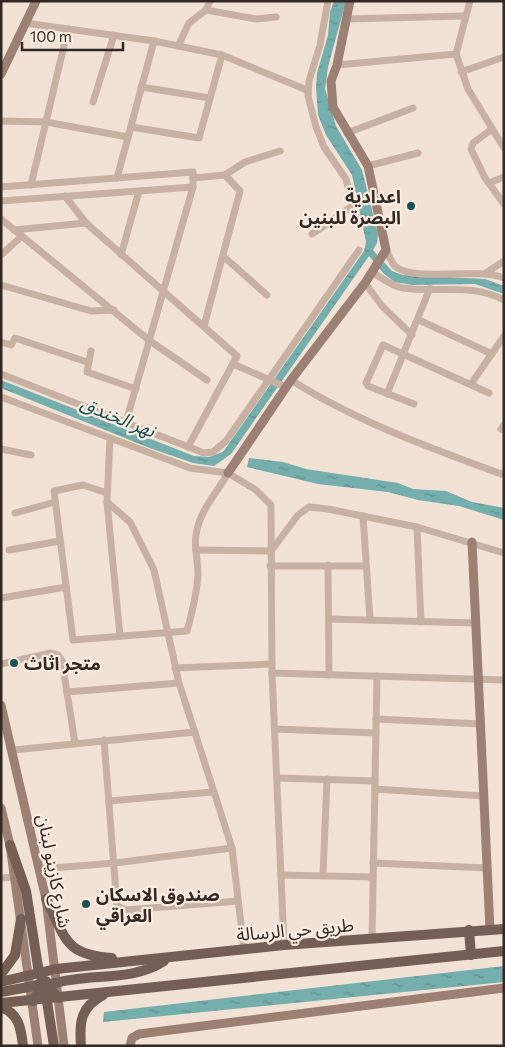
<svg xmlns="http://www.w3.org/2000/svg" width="505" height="1047" viewBox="0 0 505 1047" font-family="Commissioner,'Noto Sans Arabic',sans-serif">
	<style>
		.water { fill: url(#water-ripples) }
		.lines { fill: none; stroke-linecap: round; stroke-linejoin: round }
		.street { stroke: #c8b1a2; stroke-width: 7 }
		.secondary { stroke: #9c8073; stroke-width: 9 }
		.primary { stroke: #755e55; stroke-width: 10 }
		.poi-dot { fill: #1a5354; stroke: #f9ede1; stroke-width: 2 }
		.labels { text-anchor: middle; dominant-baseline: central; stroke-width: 4.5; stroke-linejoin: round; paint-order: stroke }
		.poi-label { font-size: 18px; font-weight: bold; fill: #332824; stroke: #f9ede1; text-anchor: start }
		.street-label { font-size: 18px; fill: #332824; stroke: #f9ede1 }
		.water-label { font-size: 19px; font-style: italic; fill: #1a5354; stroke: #f9ede1 }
	</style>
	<defs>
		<pattern id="water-ripples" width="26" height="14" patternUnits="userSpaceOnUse" patternTransform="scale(1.25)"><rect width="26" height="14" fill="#74aead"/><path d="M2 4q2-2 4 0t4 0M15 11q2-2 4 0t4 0" fill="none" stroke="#608e8d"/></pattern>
	</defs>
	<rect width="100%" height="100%" fill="#f1e2d5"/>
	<g class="water">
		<polygon points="334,1 346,1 328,67 325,89 336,126 362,170 378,234 377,243 373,250 392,271 403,275 485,279 504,286 504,294 475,284 412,285 395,282 384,274 369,256 231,454 214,466 193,463 147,447 1,388 1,380 194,456 209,457 223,452 364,251 366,242 352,175 326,135 318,115 316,87 317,73 328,35 330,12"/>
		<polygon points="249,458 283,462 306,469 398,483 413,489 446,491 472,502 504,508 504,520 459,506 418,500 388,492 318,484 247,467"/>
		<polygon points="504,966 504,982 103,1022 104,1012"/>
	</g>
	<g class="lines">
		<g class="street">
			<polyline points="328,1 320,45 309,81 308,96 316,127 324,147 346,179 358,224"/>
			<polyline points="470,1 456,54 468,89 504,148"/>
			<polyline points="206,10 256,19 276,17"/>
			<polyline points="346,19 464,16"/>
			<polyline points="25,23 154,41 222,55 307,90"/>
			<polyline points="178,46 189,23 206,10 210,1"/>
			<polyline points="337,65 456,54"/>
			<polyline points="461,72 504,57"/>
			<polyline points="141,87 210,98"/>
			<polyline points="93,102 114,35"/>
			<polyline points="1,121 46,122 128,137"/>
			<polyline points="131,127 199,138 222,55"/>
			<polyline points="492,129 473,143 471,149 485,178 504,204"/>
			<polyline points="347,133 413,108"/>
			<polyline points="368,166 418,153"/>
			<polyline points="117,178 154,41"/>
			<polyline points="193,178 225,175 245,162 280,151"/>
			<polyline points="489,183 504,177"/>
			<polyline points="31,185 68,29"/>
			<polyline points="1,187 193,172 193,187 126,422"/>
			<polyline points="65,196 86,223 237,356 188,447"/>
			<polyline points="1,201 193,187"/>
			<polyline points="1,219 150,341 207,380"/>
			<polyline points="14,230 86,223"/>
			<polyline points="312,234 354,205"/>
			<path d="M 386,250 C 389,255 391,263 396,267 C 415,282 476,267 504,278"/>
			<polyline points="1,255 22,236"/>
			<polyline points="121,255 139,191"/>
			<polyline points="223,256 267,295"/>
			<path d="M 372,272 C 382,278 391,286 403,288 C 437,293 472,283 504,300"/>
			<polyline points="486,273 504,261"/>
			<polyline points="365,283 382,306 412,335"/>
			<polyline points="1,285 91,311 114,310"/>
			<polyline points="419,320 492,354"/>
			<polyline points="204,326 240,191 225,175"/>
			<polyline points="1,342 11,345 15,338 87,362"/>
			<polyline points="91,351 87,372 136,389"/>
			<polyline points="233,364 286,387"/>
			<polyline points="1,374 204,453 213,452 226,441 359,250"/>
			<path d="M 291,380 C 355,421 433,449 504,475"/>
			<polyline points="471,384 504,336"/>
			<polyline points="387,394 430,288"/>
			<polyline points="1,397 190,468 228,473 256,490 271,505 272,673 284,945"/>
			<polyline points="414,404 368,386 366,383 383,345 489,393"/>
			<polyline points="501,429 504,425"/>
			<polyline points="110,438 107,502 120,636"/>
			<polyline points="1,449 31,455"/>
			<path d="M 107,493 L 83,485 L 54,491 L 73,640 L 187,631 C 192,613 197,593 198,574 C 198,561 194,547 196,535 C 199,511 217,493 228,473"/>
			<polyline points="107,502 130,522 154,570 179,683 232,848 244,949"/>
			<polyline points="15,513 55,502"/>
			<polyline points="363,516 370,620"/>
			<polyline points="417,527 421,622"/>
			<polyline points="9,550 60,541"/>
			<polyline points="196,550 271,551 298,515 309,507 328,509 417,527 504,553"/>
			<polyline points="328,565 329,675"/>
			<polyline points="270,566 366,566"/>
			<polyline points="1,598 66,587"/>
			<polyline points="329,619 476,623"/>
			<polyline points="1,664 51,653 58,655 62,661 75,743"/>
			<polyline points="175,668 272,664"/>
			<polyline points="272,673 504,680"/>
			<polyline points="67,692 179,683"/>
			<polyline points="376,719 481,724"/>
			<polyline points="275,729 376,733"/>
			<polyline points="104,740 117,906 126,910 238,901"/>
			<polyline points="13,750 195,732"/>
			<polyline points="277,778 375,781"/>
			<polyline points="375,789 484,796"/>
			<polyline points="109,801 213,792"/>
			<polyline points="373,863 487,868"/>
			<polyline points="40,869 115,863 232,848"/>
			<polyline points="281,875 373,877"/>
			<polyline points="323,875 327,779"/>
			<polyline points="1,878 14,877"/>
			<polyline points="372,939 377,676"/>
		</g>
		<g class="secondary">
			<polyline points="1,74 36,1"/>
			<polyline points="228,473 291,380 365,283 386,250 368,166 333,107 331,81 337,65 350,1"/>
			<polyline points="472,542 490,930"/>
			<polyline points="1,705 46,899 64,1046"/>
			<polyline points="1,808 10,845 38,1046"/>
			<polyline points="130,1046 132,1038 139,1034 504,988"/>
		</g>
		<g class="primary">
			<polyline points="10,845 26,891 39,973 46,986 59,998"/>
			<path d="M 46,899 C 66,937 63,955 112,958"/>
			<polyline points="469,930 471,955"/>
			<polyline points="1,974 15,955 21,919"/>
			<polyline points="1,982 56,969 284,945 504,929"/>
			<polyline points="1,992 34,986 46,981"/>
			<polyline points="46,995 54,1046"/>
			<path d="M 33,1001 C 37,993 43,987 52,984 C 89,972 130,983 164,961"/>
			<polyline points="1,1003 504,951"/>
			<path d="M 1,1007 C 19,1014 21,1028 23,1046"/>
			<path d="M 81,1046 C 79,1021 81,1007 103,995"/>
		</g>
	</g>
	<g class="poi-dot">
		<circle cx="411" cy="206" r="5"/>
		<circle cx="14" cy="663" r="5"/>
		<circle cx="86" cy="904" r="5"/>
	</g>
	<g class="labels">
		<g class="poi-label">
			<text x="401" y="196" text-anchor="end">اعدادية<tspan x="401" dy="21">البصرة للبنين</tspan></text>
			<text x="24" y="663">متجر اثاث</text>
			<text x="96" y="894">صندوق الاسكان<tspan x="96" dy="21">العراقي</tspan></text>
		</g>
		<g class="street-label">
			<text transform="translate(55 871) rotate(79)">شارع كازينو لبنان</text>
			<text transform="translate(295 929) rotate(-5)">طريق حي الرسالة</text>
		</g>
		<g class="water-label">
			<text transform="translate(118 416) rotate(22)">نهر الخندق</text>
		</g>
	</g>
	<rect width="505" height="1047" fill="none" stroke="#332824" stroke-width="5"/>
	<path d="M22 42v8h101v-8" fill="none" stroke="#332824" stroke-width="2.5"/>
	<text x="30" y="42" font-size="15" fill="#332824" stroke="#f9ede1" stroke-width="4" paint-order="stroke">100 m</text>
</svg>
